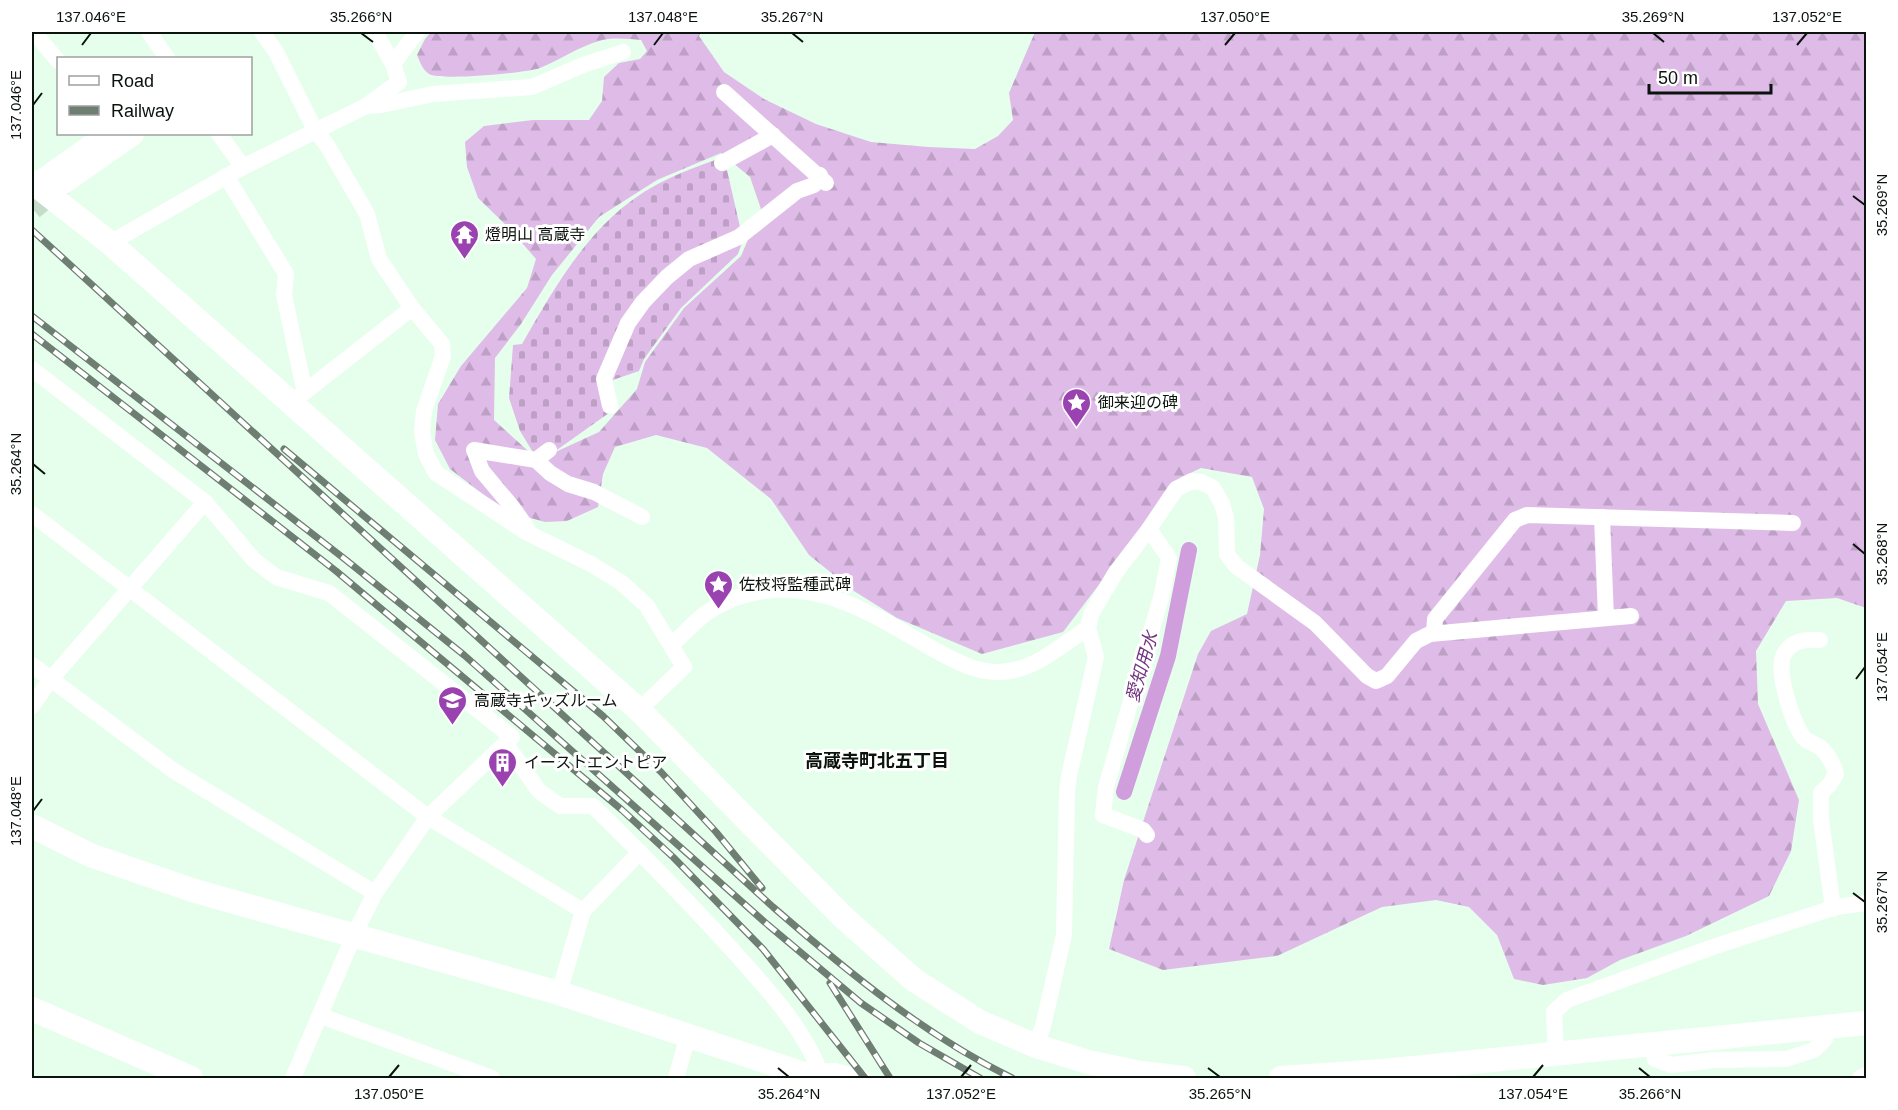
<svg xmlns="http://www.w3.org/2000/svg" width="1898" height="1110" viewBox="0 0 1898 1110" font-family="Arial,'Noto Sans JP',sans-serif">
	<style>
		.forest { fill: url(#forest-firs); fill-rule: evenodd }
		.cemetery { fill: url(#cemetery-stones) }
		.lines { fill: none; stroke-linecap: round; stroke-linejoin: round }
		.canal { stroke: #d09ddd; stroke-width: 16 }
		.secondary-tunnel { stroke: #c5dccb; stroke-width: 24; stroke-dasharray: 24 12; stroke-linecap: butt }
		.street { stroke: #fff; stroke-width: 16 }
		.secondary { stroke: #fff; stroke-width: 24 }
		.rail-casing { stroke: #6e7e72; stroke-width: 7 }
		.rail { stroke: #fff; stroke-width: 4.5; stroke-dasharray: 14; stroke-linecap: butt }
		.ticks { fill: none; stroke: #0b130d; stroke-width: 2 }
		.labels { text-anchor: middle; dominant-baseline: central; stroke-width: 6; stroke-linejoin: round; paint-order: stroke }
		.poi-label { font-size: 16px; fill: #0b130d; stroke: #fff; text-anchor: start }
		.water-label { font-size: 18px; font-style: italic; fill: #713480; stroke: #fff }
		.neighbourhood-label { font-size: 18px; font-weight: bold; fill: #0b130d; stroke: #fff }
		.neatline { fill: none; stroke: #0b130d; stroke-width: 2 }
		.ticks-label { font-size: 15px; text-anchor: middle; fill: #0b130d }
	</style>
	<defs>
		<pattern id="forest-firs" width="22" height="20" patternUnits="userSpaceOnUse" patternTransform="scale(1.5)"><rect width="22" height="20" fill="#dfbbe8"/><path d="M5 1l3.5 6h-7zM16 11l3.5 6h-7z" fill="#bea0c6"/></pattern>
		<pattern id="cemetery-stones" width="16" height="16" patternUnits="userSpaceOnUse" patternTransform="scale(1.5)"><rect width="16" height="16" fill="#dfbbe8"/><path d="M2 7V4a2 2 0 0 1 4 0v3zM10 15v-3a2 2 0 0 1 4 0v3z" fill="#bea0c6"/></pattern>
	</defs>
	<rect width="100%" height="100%" fill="#e6ffec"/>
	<path class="forest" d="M 431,32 L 701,32 L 699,36 L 724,72 L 764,99 L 816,124 L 871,142 L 928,147 L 975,149 L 998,136 L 1013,120 L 1009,93 L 1035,32 L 1866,32 L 1866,608 L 1837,598 L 1786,601 L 1756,651 L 1758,704 L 1799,800 L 1791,851 L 1769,896 L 1686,936 L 1620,960 L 1587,978 L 1543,985 L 1514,979 L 1497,935 L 1469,907 L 1436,900 L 1382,907 L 1277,956 L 1163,970 L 1109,949 L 1124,880 L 1198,654 L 1211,631 L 1247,614 L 1260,555 L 1264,509 L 1252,477 L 1201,468 L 1180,478 L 1063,632 L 982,654 L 897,618 L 854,591 L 809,555 L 771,499 L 707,448 L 656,435 L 615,447 L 603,474 L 598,507 L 567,521 L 545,522 L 505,511 L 450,469 L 435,440 L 438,404 L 461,366 L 527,288 L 536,259 L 509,228 L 478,198 L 467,167 L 465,142 L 484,126 L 533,120 L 589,120 L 602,101 L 604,77 L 619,63 L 640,59 L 647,51 L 641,40 C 628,39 612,37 599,41 C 578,47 560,60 540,68 C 526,73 441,81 429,74 C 422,69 420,62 417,55 L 425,39 ZM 721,153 L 750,177 L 761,209 L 741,256 L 684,308 L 645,362 L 637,389 L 599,432 L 538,460 L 494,420 L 495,358 L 521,324 L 552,275 L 599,217 L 657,180 Z"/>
	<path class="cemetery" d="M 724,157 L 743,240 L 738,254 L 681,308 L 644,359 L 639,371 L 607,382 L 616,408 L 554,452 L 534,454 L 520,431 L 509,398 L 513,345 L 522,344 C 557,283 593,219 656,185 C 678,173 701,165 724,157 Z"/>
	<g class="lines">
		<polyline class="canal" points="1124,792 1168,656 1189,550"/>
		<polyline class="secondary-tunnel" points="32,208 62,183"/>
		<g class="street">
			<polyline points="34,32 58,61"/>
			<polyline points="149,32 167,58"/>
			<polyline points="262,32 276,52 315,130 327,145 367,214 379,259 412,308 292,402"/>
			<polyline points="375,32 393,64"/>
			<polyline points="724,92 826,183"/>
			<polyline points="366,106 381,105 433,94 532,87 583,65 623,52"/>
			<polyline points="219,134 243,167"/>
			<polyline points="722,163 773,135"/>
			<polyline points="226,176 286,274 284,295 303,384 307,389"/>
			<polyline points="33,183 102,134"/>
			<polyline points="110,243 243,167 366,106 399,82 393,64 417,32"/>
			<polyline points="412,308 442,344 443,356 424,411 422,432 426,454 436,473 526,532 591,564 622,583 647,606 684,667 639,710"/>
			<polyline points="32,369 205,502 254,560 276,577 329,593 512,737 428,817 375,893 354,935 293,1078"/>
			<polyline points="610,406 604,379 628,323 643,302 667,277 689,259 739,237 797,191 814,185 820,175"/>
			<polyline points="536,460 549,450"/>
			<polyline points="32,514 428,817 583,911"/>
			<polyline points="1602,517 1606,618"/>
			<polyline points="527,528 513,508 482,471 474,450 536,460 550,473 568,484 594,492 642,517"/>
			<polyline points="1434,633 1435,619 1515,520 1527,515 1793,523"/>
			<path d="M 1820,640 C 1806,639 1792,640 1784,654 C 1775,670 1793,725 1804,738 C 1808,742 1815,744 1820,747 C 1829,755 1833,763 1836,774 L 1830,784 L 1821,793 L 1821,819 L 1833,909"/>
			<path d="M 671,645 C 683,635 693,623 705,614 C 722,602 743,594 764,591 C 827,583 875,616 928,646 C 953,660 979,676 1009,671 C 1038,667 1063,644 1088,628"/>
			<polyline points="32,665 174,771 375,893"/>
			<polyline points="32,706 51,679 205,502"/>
			<path d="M 506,744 L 539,791 L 560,806 L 593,806 C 642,854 690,903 736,954 C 767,989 803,1027 820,1072 L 816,1078"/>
			<polyline points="1147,835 1143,830 1103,815 1106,787 1162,594 1169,558 1149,529"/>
			<polyline points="559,993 583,911 640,852"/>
			<polyline points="321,1016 492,1078"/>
			<polyline points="1652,1043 1655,1059 1671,1065 1715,1060 1786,1059 1814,1050 1825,1039 1825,1027"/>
			<polyline points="1036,1046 1043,1026 1064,935 1067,791 1069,776 1096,657 1088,628 1091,614 1116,572 1149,529 1176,489 1192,481 1201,482 1213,488 1222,504 1226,518 1227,554 1236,566 1315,623 1367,676 1376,681 1387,676 1416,641 1430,634 1631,616"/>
			<polyline points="1556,1053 1554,1012 1567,1000 1713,947 1836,907 1866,903"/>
			<polyline points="820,1072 835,1071 862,1078"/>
			<polyline points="676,1078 688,1036"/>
			<polyline points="1860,1078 1866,1075"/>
		</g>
		<g class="secondary">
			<polyline points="32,182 110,243 639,710 843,917 914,980 980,1022 1036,1046 1088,1062 1141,1073 1184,1078"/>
			<polyline points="62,183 132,134"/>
			<polyline points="32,826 90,855 195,891 559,993 816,1078"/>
			<polyline points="32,1009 191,1078"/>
			<polyline points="1281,1078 1382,1071 1866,1023"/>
		</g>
		<defs>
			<g id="rail">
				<path d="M 32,230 L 773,907 C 848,972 923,1034 1012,1078"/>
				<polyline points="32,316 346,560 464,655 768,925 861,1003 919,1043 980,1078"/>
				<polyline points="32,334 336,571 622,810 673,857 763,949 865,1078"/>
				<polyline points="284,449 603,716 661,772 716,832 762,888"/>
				<polyline points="830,983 890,1078"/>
			</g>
		</defs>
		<use href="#rail" class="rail-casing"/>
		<use href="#rail" class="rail"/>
	</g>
	<path class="ticks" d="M 361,33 L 373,42M 792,33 L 803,42M 1653,33 L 1664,42M 82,45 L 91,33M 654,45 L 663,33M 1225,45 L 1235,33M 1797,45 L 1807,33M 33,105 L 42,93M 1853,196 L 1865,205M 33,464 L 45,474M 1853,544 L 1865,554M 1856,679 L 1865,667M 33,811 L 42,799M 1853,893 L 1865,902M 778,1068 L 789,1077M 1208,1068 L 1220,1077M 1639,1068 L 1650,1077M 389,1077 L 399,1065M 961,1077 L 971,1065M 1533,1077 L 1543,1065"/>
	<defs>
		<symbol id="temple-pin" viewBox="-11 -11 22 30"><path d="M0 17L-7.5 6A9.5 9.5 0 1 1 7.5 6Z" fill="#9a43b0" stroke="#fff"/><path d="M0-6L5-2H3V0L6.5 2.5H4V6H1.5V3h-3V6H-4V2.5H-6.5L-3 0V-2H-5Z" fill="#fff"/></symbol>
		<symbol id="sight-pin" viewBox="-11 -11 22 30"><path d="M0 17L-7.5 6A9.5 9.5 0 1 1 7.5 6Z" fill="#9a43b0" stroke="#fff"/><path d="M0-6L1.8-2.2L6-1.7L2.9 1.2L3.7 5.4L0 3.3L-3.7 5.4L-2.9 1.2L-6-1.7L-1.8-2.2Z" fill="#fff"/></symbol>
		<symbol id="school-pin" viewBox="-11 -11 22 30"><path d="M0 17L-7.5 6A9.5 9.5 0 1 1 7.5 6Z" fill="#9a43b0" stroke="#fff"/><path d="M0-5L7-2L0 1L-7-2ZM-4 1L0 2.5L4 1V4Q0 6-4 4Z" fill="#fff"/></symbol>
		<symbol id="building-pin" viewBox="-11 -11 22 30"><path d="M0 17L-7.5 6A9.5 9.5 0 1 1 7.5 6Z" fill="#9a43b0" stroke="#fff"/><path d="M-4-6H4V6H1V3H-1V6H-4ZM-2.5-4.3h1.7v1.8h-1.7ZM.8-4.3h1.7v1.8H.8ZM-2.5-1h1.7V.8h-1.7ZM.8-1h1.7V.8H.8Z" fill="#fff"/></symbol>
	</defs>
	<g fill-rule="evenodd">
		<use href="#temple-pin" x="448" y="218" width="33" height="45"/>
		<use href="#sight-pin" x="1060" y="386" width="33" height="45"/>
		<use href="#sight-pin" x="702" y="568" width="33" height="45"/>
		<use href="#school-pin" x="436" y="684" width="33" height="45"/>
		<use href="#building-pin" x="486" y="746" width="33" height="45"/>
	</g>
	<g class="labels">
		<g class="poi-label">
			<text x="485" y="234">燈明山 高蔵寺</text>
			<text x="1098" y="402">御来迎の碑</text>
			<text x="739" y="584">佐枝将監種武碑</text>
			<text x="474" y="700">高蔵寺キッズルーム</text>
			<text x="524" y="762">イーストエントピア</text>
		</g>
		<g class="water-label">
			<text transform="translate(1142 667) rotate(-74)">愛知用水</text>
		</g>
		<g class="neighbourhood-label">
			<text x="877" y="761">高蔵寺町北五丁目</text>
		</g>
	</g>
	<rect width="1898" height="1110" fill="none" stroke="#ffffff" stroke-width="66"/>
	<rect x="57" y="57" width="195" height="78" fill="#ffffff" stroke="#9da19e" stroke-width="1.5"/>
	<rect x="69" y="76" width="30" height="9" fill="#ffffff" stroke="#9da19e" stroke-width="1.5"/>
	<text x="111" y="87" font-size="18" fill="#0b130d">Road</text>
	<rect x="69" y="106" width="30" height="9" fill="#6e7e72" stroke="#9da19e" stroke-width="1.5"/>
	<text x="111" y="117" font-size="18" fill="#0b130d">Railway</text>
	<path d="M1649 84v9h122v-9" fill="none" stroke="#0b130d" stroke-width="3"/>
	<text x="1658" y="84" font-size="18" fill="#0b130d" stroke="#ffffff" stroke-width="4.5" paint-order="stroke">50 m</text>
	<rect x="33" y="33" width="1832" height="1044" class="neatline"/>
	<g class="ticks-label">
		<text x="91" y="22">137.046°E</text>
		<text x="361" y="22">35.266°N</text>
		<text x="663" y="22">137.048°E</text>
		<text x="792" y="22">35.267°N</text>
		<text x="1235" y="22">137.050°E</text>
		<text x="1653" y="22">35.269°N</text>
		<text x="1807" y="22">137.052°E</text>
		<text transform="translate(16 105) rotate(-90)" y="5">137.046°E</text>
		<text transform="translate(1882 205) rotate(-90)" y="5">35.269°N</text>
		<text transform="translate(16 464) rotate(-90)" y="5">35.264°N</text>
		<text transform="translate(1882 554) rotate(-90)" y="5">35.268°N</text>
		<text transform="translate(1882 667) rotate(-90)" y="5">137.054°E</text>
		<text transform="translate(16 811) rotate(-90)" y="5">137.048°E</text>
		<text transform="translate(1882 902) rotate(-90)" y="5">35.267°N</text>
		<text x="389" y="1099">137.050°E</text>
		<text x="789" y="1099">35.264°N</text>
		<text x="961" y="1099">137.052°E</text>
		<text x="1220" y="1099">35.265°N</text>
		<text x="1533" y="1099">137.054°E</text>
		<text x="1650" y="1099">35.266°N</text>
	</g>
</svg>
